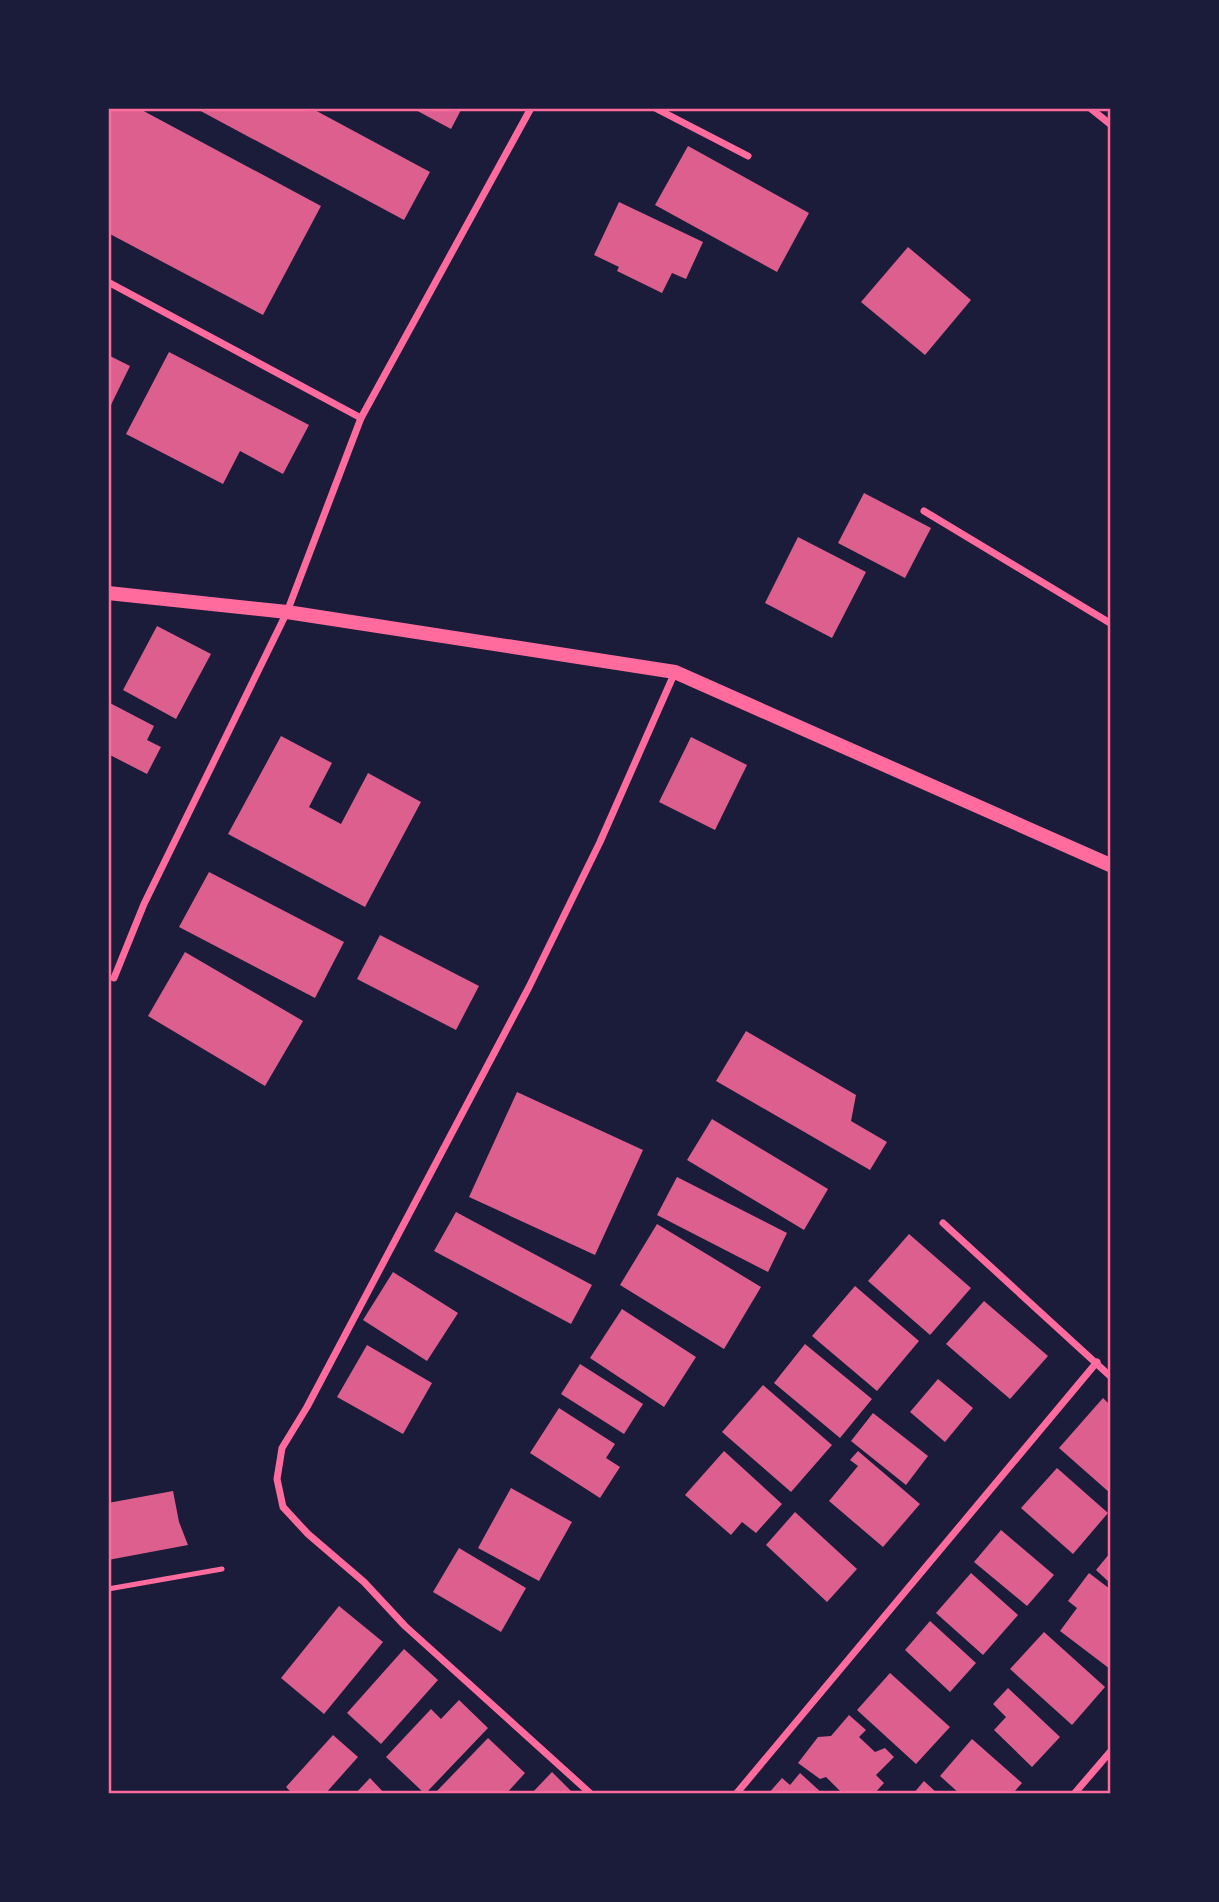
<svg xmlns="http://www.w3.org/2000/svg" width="1219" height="1902" viewBox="0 0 1219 1902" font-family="'Archivo Narrow',sans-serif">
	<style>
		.building { fill: #dd5f8e }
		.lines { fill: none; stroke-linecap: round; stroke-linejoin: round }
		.service { stroke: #ff6b9d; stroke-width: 5 }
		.minor { stroke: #ff6b9d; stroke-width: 7 }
		.secondary { stroke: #ff6b9d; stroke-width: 14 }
		.neatline { fill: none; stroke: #ff6b9d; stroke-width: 2.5 }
	</style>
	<rect width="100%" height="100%" fill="#1b1b3a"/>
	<g class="building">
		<polygon points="108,108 138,108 321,206 263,315 108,233"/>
		<polygon points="195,108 311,108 430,172 404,220"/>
		<polygon points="412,108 462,108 451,129"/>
		<polygon points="688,146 809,213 777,272 655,205"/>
		<polygon points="619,202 703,242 686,279 672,273 662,293 617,271 619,267 594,255"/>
		<polygon points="908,247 971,300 925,355 861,302"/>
		<polygon points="169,352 309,425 283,474 240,451 223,484 126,434"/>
		<polygon points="108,355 130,366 108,411"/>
		<polygon points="864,493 931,528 905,578 838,543"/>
		<polygon points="798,537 866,572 832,638 765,603"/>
		<polygon points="157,626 211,654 176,719 123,690"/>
		<polygon points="108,702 154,726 147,740 161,747 147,774 108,754"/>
		<polygon points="281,736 332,763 309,807 341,824 368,773 421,802 365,907 228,834"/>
		<polygon points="691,737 747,765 715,830 659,802"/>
		<polygon points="209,872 344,942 315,998 179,927"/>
		<polygon points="380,935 479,986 456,1030 357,979"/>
		<polygon points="185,952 303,1021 265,1086 148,1016"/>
		<polygon points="746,1031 856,1095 851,1121 887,1142 870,1170 716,1081"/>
		<polygon points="517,1092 643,1150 595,1255 469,1197"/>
		<polygon points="712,1119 828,1189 804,1230 687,1160"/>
		<polygon points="677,1177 787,1233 768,1272 657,1215"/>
		<polygon points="456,1212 592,1285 571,1324 434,1251"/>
		<polygon points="657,1224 761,1287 724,1349 620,1285"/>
		<polygon points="909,1234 971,1288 930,1335 868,1281"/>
		<polygon points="393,1272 458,1313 427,1361 363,1320"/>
		<polygon points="855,1286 919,1341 877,1391 812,1336"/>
		<polygon points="984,1301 1048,1356 1010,1399 946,1344"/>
		<polygon points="622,1309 696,1357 664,1407 590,1358"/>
		<polygon points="805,1344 872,1399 840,1438 774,1383"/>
		<polygon points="367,1345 432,1383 403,1434 337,1397"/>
		<polygon points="580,1364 643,1404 624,1434 561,1394"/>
		<polygon points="938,1379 973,1408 945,1442 910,1412"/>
		<polygon points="763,1385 832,1445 791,1492 722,1432"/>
		<polygon points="1103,1398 1110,1405 1110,1493 1059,1448"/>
		<polygon points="559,1408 615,1444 606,1458 620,1467 600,1498 530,1453"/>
		<polygon points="873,1413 928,1456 906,1485 851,1441"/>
		<polygon points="724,1451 782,1504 756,1533 742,1522 731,1535 685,1495"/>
		<polygon points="858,1451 920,1504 883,1547 829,1501 858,1466 850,1460"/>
		<polygon points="1057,1468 1108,1513 1073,1554 1021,1508"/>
		<polygon points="511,1488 572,1522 539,1581 478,1548"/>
		<polygon points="173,1491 179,1522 188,1545 108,1560 108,1503"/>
		<polygon points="795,1512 857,1569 827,1602 766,1545"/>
		<polygon points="1001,1530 1054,1575 1027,1606 974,1562"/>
		<polygon points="459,1548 526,1588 501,1632 433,1592"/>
		<polygon points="1110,1553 1110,1583 1096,1570"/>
		<polygon points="971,1573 1018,1615 983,1655 936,1613"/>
		<polygon points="1089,1573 1110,1589 1110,1669 1060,1631 1077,1608 1068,1601"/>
		<polygon points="339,1606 383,1642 324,1714 281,1678"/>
		<polygon points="930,1621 976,1663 950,1692 905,1650"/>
		<polygon points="1044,1632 1105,1687 1072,1725 1010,1669"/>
		<polygon points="404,1649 438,1680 381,1744 347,1713"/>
		<polygon points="890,1673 950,1727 916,1764 857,1710"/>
		<polygon points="1008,1688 1060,1737 1032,1767 994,1730 1006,1717 993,1704"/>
		<polygon points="459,1700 488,1728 425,1794 386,1757 431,1709 441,1719"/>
		<polygon points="849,1715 866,1730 859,1737 875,1752 885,1748 894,1757 876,1775 884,1783 874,1794 843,1794 826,1777 820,1779 798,1763 818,1737 831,1736"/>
		<polygon points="333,1735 358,1757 325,1794 293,1794 286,1787"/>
		<polygon points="488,1738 525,1773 506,1794 438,1794 436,1792"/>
		<polygon points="972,1739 1022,1783 1014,1792 1016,1794 960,1794 940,1776"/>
		<polygon points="552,1772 574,1794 531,1794"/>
		<polygon points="800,1773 823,1794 768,1794 782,1778 790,1785"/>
		<polygon points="370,1778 385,1794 355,1794"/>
		<polygon points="924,1781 938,1794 913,1794"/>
	</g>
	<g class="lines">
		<polyline class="service" points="108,1589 222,1569"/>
		<g class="minor">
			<polyline points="655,108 748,156"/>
			<polyline points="1090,108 1110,124"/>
			<polyline points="108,282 361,418"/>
			<polyline points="924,511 1110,623"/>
			<polyline points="114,978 144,904 287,612 361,418 531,108"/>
			<polyline points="943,1223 1110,1376"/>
			<polyline points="591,1794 405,1626 364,1582 308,1534 283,1507 277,1479 282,1448 307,1407 529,987 600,842 675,672"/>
			<polyline points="736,1794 1097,1362"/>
			<polyline points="1074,1794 1110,1752"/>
		</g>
		<polyline class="secondary" points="108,593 287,612 675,672 1110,865"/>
	</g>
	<rect width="1219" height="1902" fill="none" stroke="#1b1b3a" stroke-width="220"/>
	<rect x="110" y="110" width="999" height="1682" class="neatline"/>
</svg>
